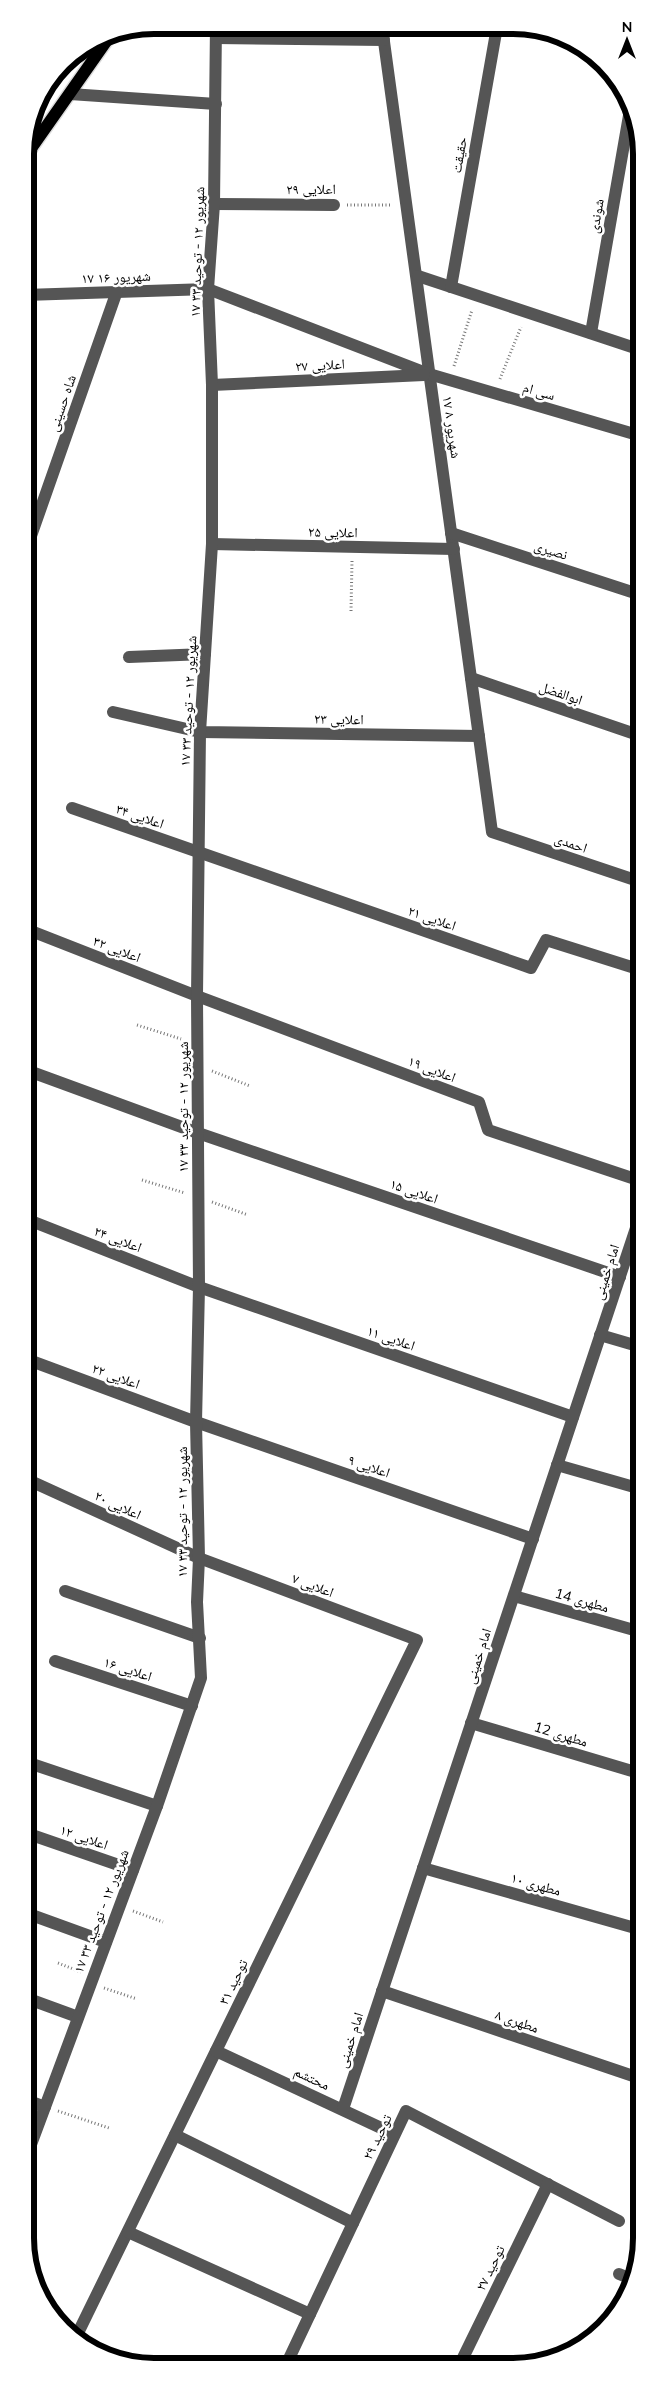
<svg xmlns="http://www.w3.org/2000/svg" width="667" height="2392" viewBox="0 0 667 2392" font-family="Mulish,'Noto Naskh Arabic',sans-serif">
	<style>
		.lines { fill: none; stroke-linecap: round; stroke-linejoin: round }
		.major-casing { stroke: #dbdbdb; stroke-width: 15 }
		.path { stroke: #777; stroke-width: 3; stroke-dasharray: 1 2.5; stroke-linecap: butt }
		.minor { stroke: #555; stroke-width: 12 }
		.major { stroke: #000; stroke-width: 12 }
		.labels { text-anchor: middle; dominant-baseline: central; stroke-width: 5; stroke-linejoin: round; paint-order: stroke }
		.street-label { font-size: 14px; fill: #000; stroke: #fff }
		.rim { fill: none; stroke: #000; stroke-width: 6 }
	</style>
	<rect width="100%" height="100%" fill="#fff"/>
	<g class="lines">
		<defs>
			<polyline id="major" points="25,157 112,33"/>
		</defs>
		<use href="#major" class="major-casing"/>
		<g class="path">
			<polyline points="347,205 391,205"/>
			<polyline points="454,366 472,310"/>
			<polyline points="500,379 521,327"/>
			<polyline points="351,611 352,561"/>
			<polyline points="137,1025 181,1039"/>
			<polyline points="212,1071 250,1086"/>
			<polyline points="142,1180 185,1193"/>
			<polyline points="212,1202 248,1215"/>
			<polyline points="133,1911 163,1922"/>
			<polyline points="58,1963 81,1972"/>
			<polyline points="104,1988 137,1999"/>
			<polyline points="58,2111 109,2128"/>
		</g>
		<g class="minor">
			<polyline points="382,27 492,832 641,882"/>
			<polyline points="216,38 384,40"/>
			<polyline points="70,94 216,104"/>
			<polyline points="214,204 334,205"/>
			<polyline points="418,276 641,350"/>
			<polyline points="451,287 497,27"/>
			<polyline points="25,295 208,289 429,374 641,436"/>
			<polyline points="591,333 631,104"/>
			<polyline points="212,385 424,375"/>
			<polyline points="451,533 641,595"/>
			<polyline points="212,544 454,549"/>
			<polyline points="25,553 117,291"/>
			<polyline points="129,657 205,654"/>
			<polyline points="471,678 641,736"/>
			<polyline points="113,712 200,732 479,736"/>
			<polyline points="72,808 531,968 546,940 641,970"/>
			<polyline points="26,929 197,996 479,1102 488,1130 641,1181"/>
			<polyline points="26,1070 198,1133 620,1277"/>
			<polyline points="26,1219 199,1287 573,1417"/>
			<polyline points="600,1335 641,1347"/>
			<polyline points="26,1359 196,1422 533,1539"/>
			<polyline points="557,1465 641,1489"/>
			<polyline points="26,1479 199,1558 417,1640 76,2337"/>
			<polyline points="65,1591 200,1638"/>
			<polyline points="514,1596 641,1632"/>
			<polyline points="55,1661 192,1706"/>
			<polyline points="471,1723 642,1774"/>
			<polyline points="26,1762 157,1806"/>
			<polyline points="26,1833 133,1870"/>
			<polyline points="423,1868 642,1930"/>
			<polyline points="26,1913 106,1942"/>
			<polyline points="382,1991 642,2079"/>
			<polyline points="26,1998 78,2017"/>
			<polyline points="216,2051 394,2134"/>
			<polyline points="26,2100 45,2107"/>
			<polyline points="343,2109 641,1213"/>
			<polyline points="175,2135 353,2223"/>
			<polyline points="26,2158 157,1806 201,1678 197,1602 199,1558 196,1422 199,1287 197,996 200,732 212,544 212,385 208,289 214,204 216,25"/>
			<polyline points="128,2232 310,2314"/>
			<polyline points="619,2274 634,2280"/>
			<polyline points="286,2365 406,2111 619,2221"/>
			<polyline points="459,2366 548,2184"/>
		</g>
		<use href="#major" class="major"/>
	</g>
	<g class="labels">
		<g class="street-label">
			<text transform="translate(459 155) rotate(-80)">حقیقت</text>
			<text x="311" y="189">اعلایی ۲۹</text>
			<text transform="translate(596 216) rotate(-80)">شوندی</text>
			<text transform="translate(197 252) rotate(-88)">۱۷ شهریور ۱۲ - توحید ۳۳</text>
			<text transform="translate(116 277) rotate(-2)">۱۷ شهریور ۱۶</text>
			<text transform="translate(320 365) rotate(-3)">اعلایی ۲۷</text>
			<text transform="translate(539 391) rotate(16)">سی ام</text>
			<text transform="translate(62 403) rotate(-71)">شاه حسینی</text>
			<text transform="translate(452 427) rotate(82)">۱۷ شهریور ۸</text>
			<text transform="translate(333 532) rotate(1)">اعلایی ۲۵</text>
			<text transform="translate(551 550) rotate(18)">نصیری</text>
			<text transform="translate(561 693) rotate(19)">ابوالفضل</text>
			<text transform="translate(188 701) rotate(-87)">۱۷ شهریور ۱۲ - توحید ۳۳</text>
			<text transform="translate(339 719) rotate(1)">اعلایی ۲۳</text>
			<text transform="translate(140 816) rotate(19)">اعلایی ۳۴</text>
			<text transform="translate(571 843) rotate(19)">احمدی</text>
			<text transform="translate(432 918) rotate(19)">اعلایی ۲۱</text>
			<text transform="translate(117 949) rotate(21)">اعلایی ۳۲</text>
			<text transform="translate(432 1069) rotate(21)">اعلایی ۱۹</text>
			<text transform="translate(183 1107) rotate(-90)">۱۷ شهریور ۱۲ - توحید ۳۳</text>
			<text transform="translate(414 1191) rotate(19)">اعلایی ۱۵</text>
			<text transform="translate(118 1239) rotate(21)">اعلایی ۲۴</text>
			<text transform="translate(606 1272) rotate(-72)">امام خمینی</text>
			<text transform="translate(391 1338) rotate(19)">اعلایی ۱۱</text>
			<text transform="translate(116 1376) rotate(20)">اعلایی ۲۲</text>
			<text transform="translate(369 1466) rotate(19)">اعلایی ۹</text>
			<text transform="translate(118 1505) rotate(25)">اعلایی ۲۰</text>
			<text transform="translate(182 1512) rotate(-90)">۱۷ شهریور ۱۲ - توحید ۳۳</text>
			<text transform="translate(313 1585) rotate(21)">اعلایی ۷</text>
			<text transform="translate(582 1600) rotate(16)">مطهری 14</text>
			<text transform="translate(478 1656) rotate(-72)">امام خمینی</text>
			<text transform="translate(128 1669) rotate(18)">اعلایی ۱۶</text>
			<text transform="translate(561 1734) rotate(17)">مطهری 12</text>
			<text transform="translate(84 1837) rotate(19)">اعلایی ۱۲</text>
			<text transform="translate(536 1884) rotate(16)">مطهری ۱۰</text>
			<text transform="translate(101 1911) rotate(-69)">۱۷ شهریور ۱۲ - توحید ۳۳</text>
			<text transform="translate(233 1982) rotate(-64)">توحید ۳۱</text>
			<text transform="translate(517 2021) rotate(19)">مطهری ۸</text>
			<text transform="translate(350 2040) rotate(-72)">امام خمینی</text>
			<text transform="translate(312 2078) rotate(25)">محتشم</text>
			<text transform="translate(377 2137) rotate(-64)">توحید ۲۹</text>
			<text transform="translate(490 2268) rotate(-64)">توحید ۲۷</text>
		</g>
	</g>
	<path d="M0 0H667V2392H0ZM154 34H513A120 120 0 0 1 633 154V2238A120 120 0 0 1 513 2358H154A120 120 0 0 1 34 2238V154A120 120 0 0 1 154 34Z" fill="#fff" fill-rule="evenodd"/>
	<path class="rim" d="M154 34H513A120 120 0 0 1 633 154V2238A120 120 0 0 1 513 2358H154A120 120 0 0 1 34 2238V154A120 120 0 0 1 154 34Z"/>
	<g transform="translate(627 40)" stroke="#ffffff" stroke-width="4" paint-order="stroke">
	<path d="M0-4L9 19L0 12L-9 19Z" fill="#000000"/>
	<text y="-8" font-size="14" font-weight="bold" text-anchor="middle" fill="#000000">N</text>
	</g>
</svg>
